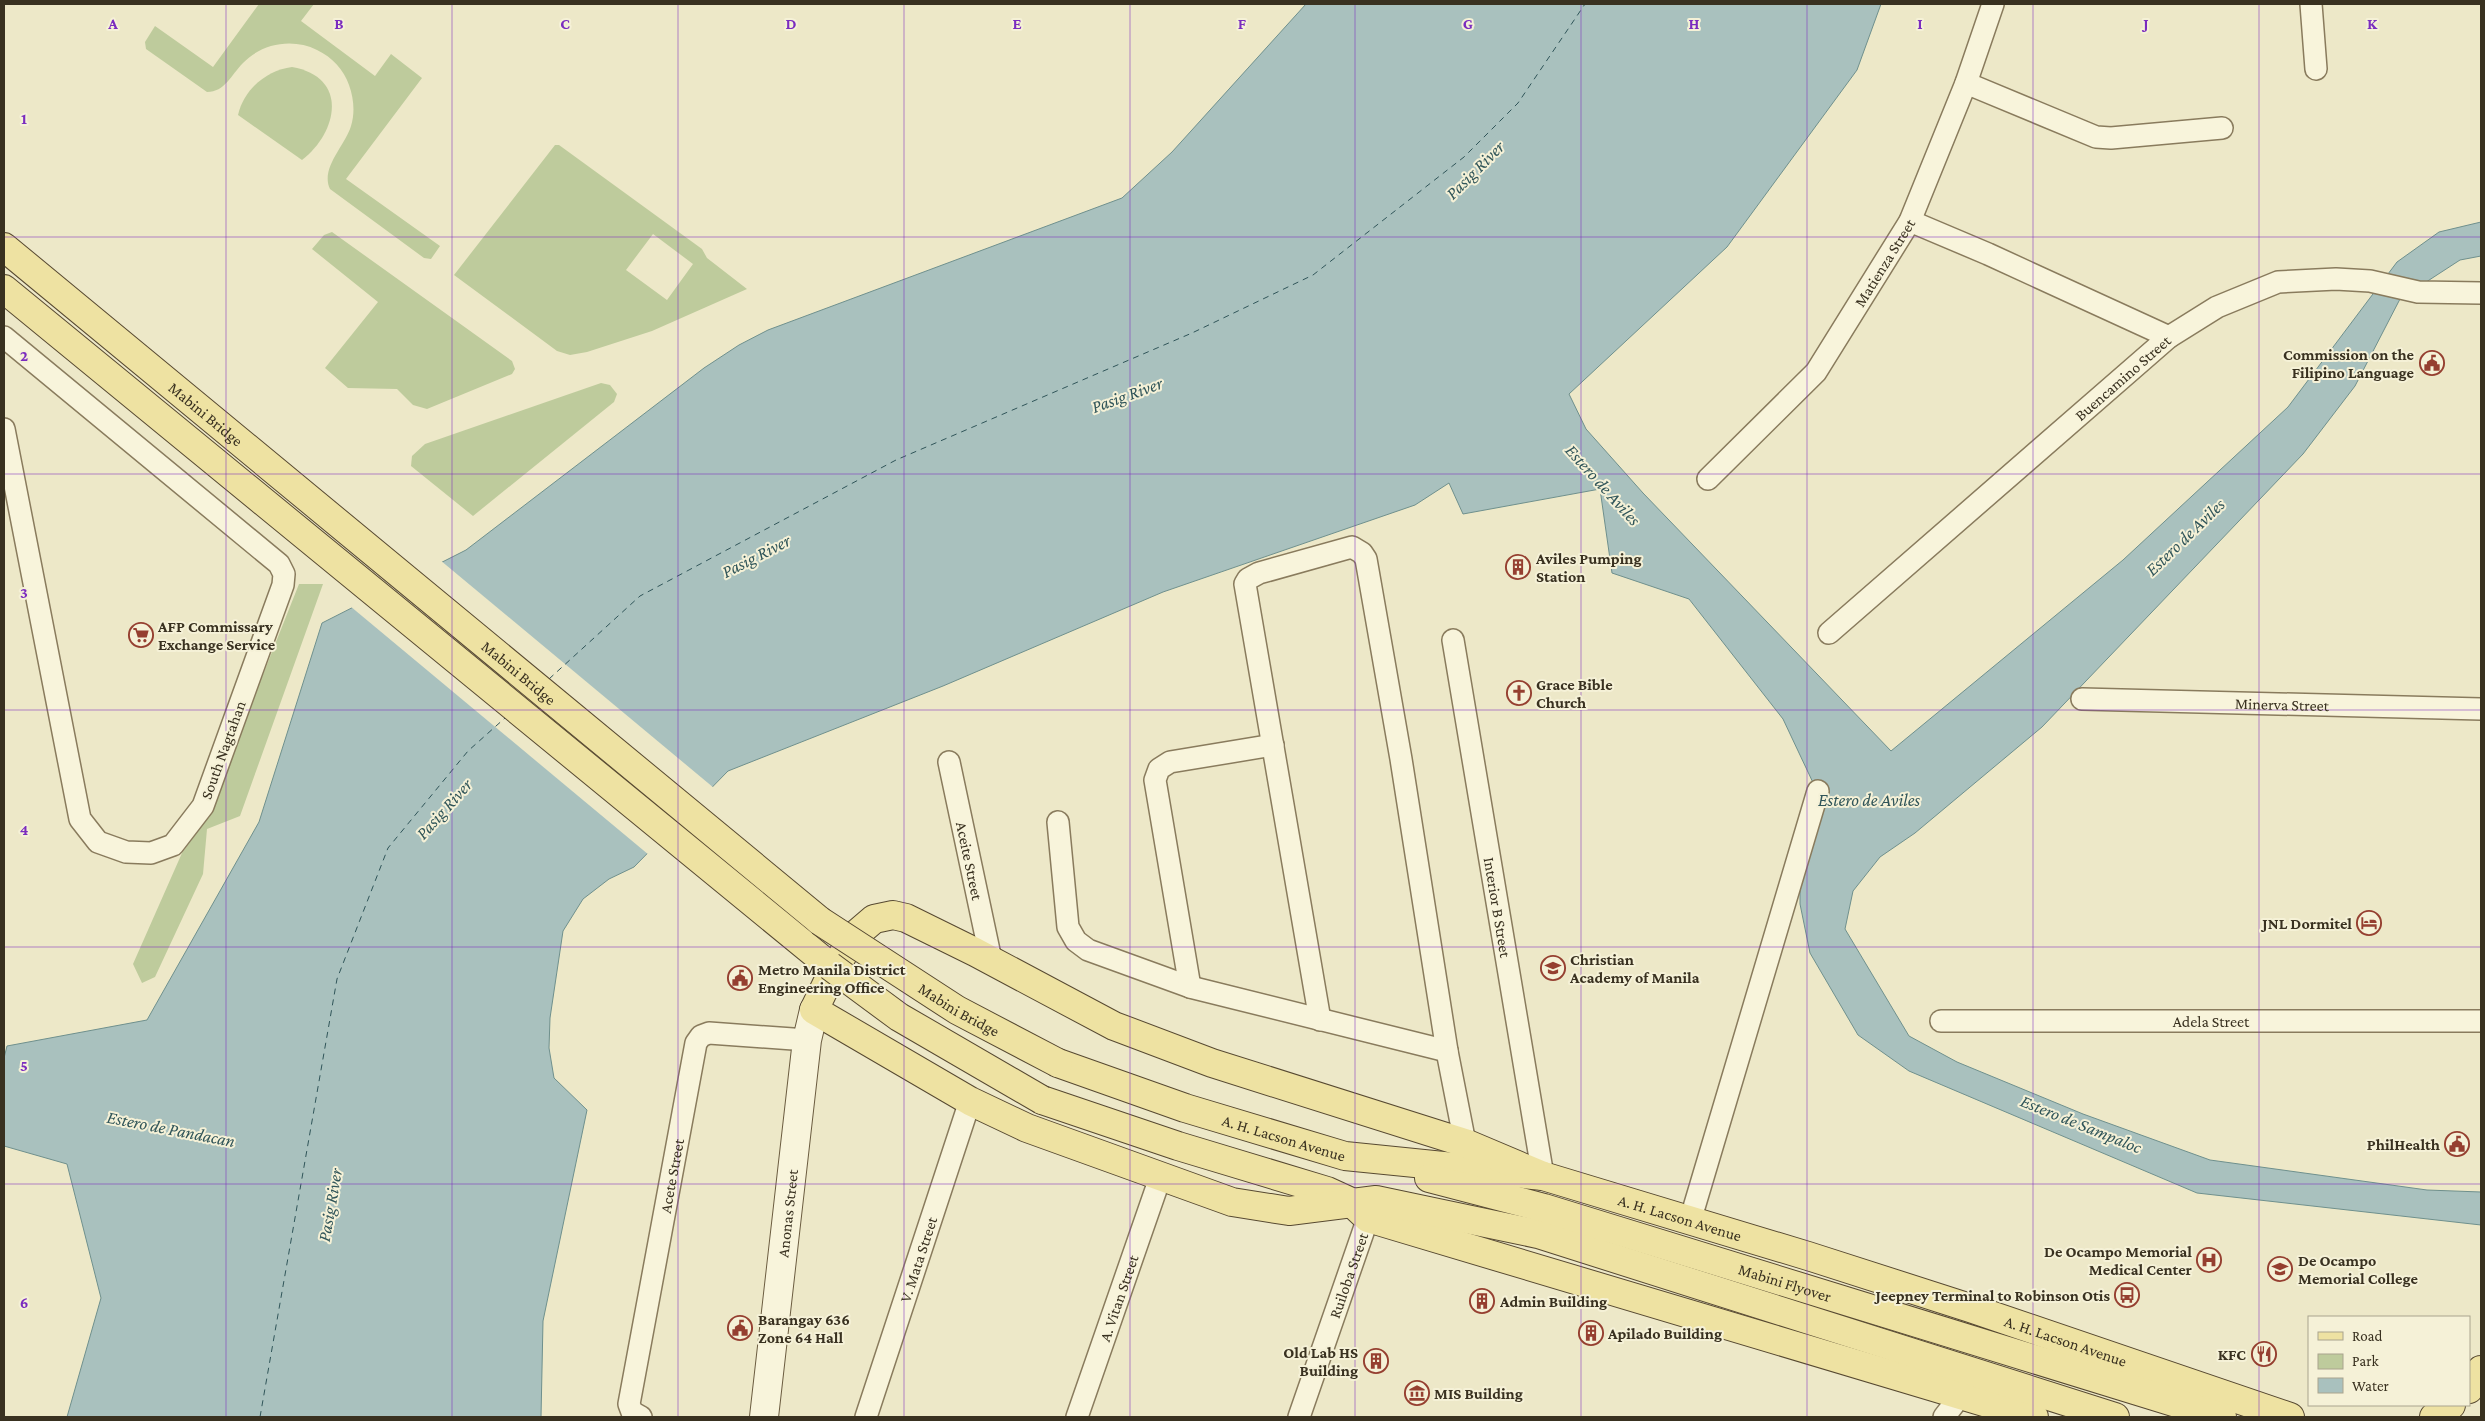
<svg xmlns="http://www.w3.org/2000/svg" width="2485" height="1421" viewBox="0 0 2485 1421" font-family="'Crimson Pro',serif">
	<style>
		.green { fill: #becb9c; fill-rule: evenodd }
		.water { fill: #a9c1be; stroke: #6f908d }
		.pier { fill: #ede8c8 }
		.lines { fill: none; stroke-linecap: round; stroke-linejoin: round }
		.ferry { stroke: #305559; stroke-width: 1; stroke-dasharray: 6 5; stroke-linecap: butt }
		.street-casing { stroke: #897b5d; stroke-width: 24 }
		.secondary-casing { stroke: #6b5c40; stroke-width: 30 }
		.primary-casing { stroke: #574931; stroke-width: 30 }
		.street { stroke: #f8f4db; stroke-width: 21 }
		.secondary { stroke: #f8f4db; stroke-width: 28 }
		.primary { stroke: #eee2a2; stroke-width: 28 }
		.primary-bridge-casing { stroke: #574931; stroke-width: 30; stroke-linecap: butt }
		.primary-bridge { stroke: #eee2a2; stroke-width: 28 }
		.grid { fill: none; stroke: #7b2cbf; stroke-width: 1; stroke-opacity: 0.55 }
		.labels { text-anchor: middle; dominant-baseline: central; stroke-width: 4; stroke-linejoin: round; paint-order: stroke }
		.street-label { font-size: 16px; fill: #393120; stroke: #f5f1d7 }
		.poi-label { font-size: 16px; font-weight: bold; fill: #393120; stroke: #f5f1d7; text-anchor: start }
		.water-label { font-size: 18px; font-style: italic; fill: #305559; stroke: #f5f1d7 }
		.grid-label { font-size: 16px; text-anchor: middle; font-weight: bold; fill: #7b2cbf; stroke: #f5f1d7; stroke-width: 4; stroke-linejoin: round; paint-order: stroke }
	</style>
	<rect width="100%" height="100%" fill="#ede8c8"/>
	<g class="green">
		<path d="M 259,4 L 314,4 L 301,21 L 375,76 L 391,54 L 422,78 L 346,179 L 440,246 L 431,259 L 424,258 L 330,189 C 320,168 345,146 351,126 C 355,113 354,99 349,85 C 344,70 332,57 317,50 C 293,38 262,43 243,63 C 231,75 225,92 207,92 L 146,49 L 145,42 L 155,26 L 213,67 Z"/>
		<path d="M 292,67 C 349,77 338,132 302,160 L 238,115 C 244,89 267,70 292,67 Z"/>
		<path d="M 555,145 L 559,145 L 702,249 L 707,258 L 747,289 L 652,331 L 587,352 L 570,355 L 557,351 L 454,275 ZM 653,234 L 693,264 L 667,300 L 626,270 Z"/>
		<polygon points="332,232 512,361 515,369 512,374 427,409 413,405 397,389 348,388 325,368 378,302 312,249 324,235"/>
		<polygon points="601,383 610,385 617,394 614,402 473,516 411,466 412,456 425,444"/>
		<polygon points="299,584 323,584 240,816 207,829 203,874 155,977 142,983 133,964 182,853 204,823"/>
	</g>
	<polygon class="water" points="1306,4 1881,4 1857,70 1727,247 1569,394 1586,429 1643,493 1891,751 2123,560 2288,407 2397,262 2439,232 2481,222 2481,256 2460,260 2400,299 2355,386 2303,454 2042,727 1915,833 1880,857 1853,891 1845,929 1909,1036 1957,1062 2083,1114 2210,1160 2427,1190 2481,1192 2481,1225 2197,1193 1909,1071 1858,1035 1810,953 1800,904 1800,853 1816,789 1783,719 1689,599 1612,573 1600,489 1463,514 1449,483 1415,505 1163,592 943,686 728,771 634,867 609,879 583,899 563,931 550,1018 549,1048 554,1078 587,1110 543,1321 541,1417 67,1417 101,1298 67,1164 4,1146 4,1058 7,1046 147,1020 259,822 322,623 466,550 704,368 739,345 768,330 1122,198 1172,152"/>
	<polygon class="pier" points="440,560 714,788 649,855 350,606"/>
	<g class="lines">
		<g class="ferry">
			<polyline points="549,679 640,596 896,460 1192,333 1313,275 1464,157 1518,103 1585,4"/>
			<polyline points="260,1417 337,979 388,848 468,751 505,718"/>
		</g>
		<defs>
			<g id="street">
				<polyline points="2311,4 2316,69"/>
				<polyline points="1966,83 2096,137 2111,138 2222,128"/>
				<polyline points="1910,221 1988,254 2169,337"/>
				<polyline points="4,337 279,564 284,574 283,585 203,806 173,845 151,853 126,852 98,842 80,819 4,429"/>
				<path id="s1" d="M 1708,479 L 1816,372 L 1910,221 L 1966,83 L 1993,4"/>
				<path id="s2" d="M 1829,633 L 2169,337 L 2217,307 L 2278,282 L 2336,279 L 2370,281 L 2418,292 L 2481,293"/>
				<path id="s3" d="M 1453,640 L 1543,1176"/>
				<path id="s4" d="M 2082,699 L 2481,709"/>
				<path id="s5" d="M 949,762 L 991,960"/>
				<polyline points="1058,822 1068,927 1076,941 1088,950 1190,987 1447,1051"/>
				<polyline points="1190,987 1155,780 1159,769 1170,762 1273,745"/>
				<polyline points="1320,1020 1245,584 1248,579 1259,573 1352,547 1362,553 1366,559 1401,759 1447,1051 1465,1143"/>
				<path id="s6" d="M 1941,1021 L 2481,1021"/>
				<polyline points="1690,1221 1818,791"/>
				<path id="s7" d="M 641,1417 L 632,1412 L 629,1404 L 696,1043 L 701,1036 L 709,1033 L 807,1040"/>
				<path id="s8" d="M 866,1417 L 970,1101"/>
				<path id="s9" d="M 1077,1417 L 1160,1178"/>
				<path id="s10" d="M 1299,1417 L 1368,1218"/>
				<polyline points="1944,1417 1961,1395"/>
			</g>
			<g id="secondary">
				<path id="s11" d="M 764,1417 L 807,1040 L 814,1010"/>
			</g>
			<g id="primary">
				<path id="s12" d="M 4,247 L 820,921"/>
				<polyline points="4,289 830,966"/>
				<path id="s13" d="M 1058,1063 L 1185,1108 L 1345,1156 L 1543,1176 L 1808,1256 L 1970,1308 L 2290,1417"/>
				<polyline points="1042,1100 1178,1146 1327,1191 1351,1202 1368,1218 2034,1417"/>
				<polyline points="1543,1176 1465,1143 1212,1063 1114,1026 975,952 906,918 893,915 874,919 853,937 831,975 814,1010 970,1101 1027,1128 1232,1202 1289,1211 1376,1200 1538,1234 2115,1417"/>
				<path id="s14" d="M 1429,1178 L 1544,1208 L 2222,1417"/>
				<polyline points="2469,1389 2481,1370"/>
				<polyline points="2434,1417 2451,1405"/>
			</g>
		</defs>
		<use href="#street" class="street-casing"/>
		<use href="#secondary" class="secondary-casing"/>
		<use href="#primary" class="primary-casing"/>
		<use href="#street" class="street"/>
		<use href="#secondary" class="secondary"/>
		<use href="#primary" class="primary"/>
		<defs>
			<g id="primary-bridge">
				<path id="s15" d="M 820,921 L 957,1010 L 1058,1063"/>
				<polyline points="830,966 899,1017 1042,1100"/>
			</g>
		</defs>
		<use href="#primary-bridge" class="primary-bridge-casing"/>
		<use href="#primary-bridge" class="primary-bridge"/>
	</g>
	<path class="grid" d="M 226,4 L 226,1417M 452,4 L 452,1417M 678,4 L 678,1417M 904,4 L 904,1417M 1130,4 L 1130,1417M 1355,4 L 1355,1417M 1581,4 L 1581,1417M 1807,4 L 1807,1417M 2033,4 L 2033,1417M 2259,4 L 2259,1417M 4,237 L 2481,237M 4,474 L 2481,474M 4,710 L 2481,710M 4,947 L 2481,947M 4,1184 L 2481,1184"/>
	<defs>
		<symbol id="civic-ring" viewBox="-11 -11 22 22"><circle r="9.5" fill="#f5f1d7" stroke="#953f30" stroke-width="1.5"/><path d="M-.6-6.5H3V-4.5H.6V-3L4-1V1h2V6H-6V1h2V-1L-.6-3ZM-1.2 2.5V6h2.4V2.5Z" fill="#953f30"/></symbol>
		<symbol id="building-ring" viewBox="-11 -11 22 22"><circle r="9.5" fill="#f5f1d7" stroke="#953f30" stroke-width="1.5"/><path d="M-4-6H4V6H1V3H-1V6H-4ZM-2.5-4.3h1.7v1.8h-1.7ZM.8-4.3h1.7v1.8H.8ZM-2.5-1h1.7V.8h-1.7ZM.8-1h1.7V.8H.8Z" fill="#953f30"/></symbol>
		<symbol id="supermarket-ring" viewBox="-11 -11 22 22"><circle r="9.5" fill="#f5f1d7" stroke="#953f30" stroke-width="1.5"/><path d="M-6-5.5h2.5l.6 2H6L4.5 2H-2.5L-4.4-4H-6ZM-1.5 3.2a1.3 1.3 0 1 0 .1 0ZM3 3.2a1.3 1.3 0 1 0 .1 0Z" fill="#953f30"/></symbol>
		<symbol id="church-ring" viewBox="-11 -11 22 22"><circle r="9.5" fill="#f5f1d7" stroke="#953f30" stroke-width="1.5"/><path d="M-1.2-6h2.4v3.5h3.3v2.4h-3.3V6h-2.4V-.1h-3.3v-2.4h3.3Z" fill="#953f30"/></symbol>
		<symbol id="hotel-ring" viewBox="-11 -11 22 22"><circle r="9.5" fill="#f5f1d7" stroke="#953f30" stroke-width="1.5"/><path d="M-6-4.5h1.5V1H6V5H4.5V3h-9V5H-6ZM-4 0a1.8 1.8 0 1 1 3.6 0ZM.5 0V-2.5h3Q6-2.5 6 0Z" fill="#953f30"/></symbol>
		<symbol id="school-ring" viewBox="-11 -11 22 22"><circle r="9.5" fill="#f5f1d7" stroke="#953f30" stroke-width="1.5"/><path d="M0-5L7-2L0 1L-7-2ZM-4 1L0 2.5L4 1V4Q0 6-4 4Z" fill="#953f30"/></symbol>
		<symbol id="hospital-ring" viewBox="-11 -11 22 22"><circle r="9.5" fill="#f5f1d7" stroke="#953f30" stroke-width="1.5"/><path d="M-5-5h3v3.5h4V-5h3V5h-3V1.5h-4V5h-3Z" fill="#953f30"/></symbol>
		<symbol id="university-ring" viewBox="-11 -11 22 22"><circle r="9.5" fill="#f5f1d7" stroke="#953f30" stroke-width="1.5"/><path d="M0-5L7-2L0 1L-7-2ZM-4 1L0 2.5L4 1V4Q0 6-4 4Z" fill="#953f30"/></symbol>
		<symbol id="bus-ring" viewBox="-11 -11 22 22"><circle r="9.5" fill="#f5f1d7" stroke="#953f30" stroke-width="1.5"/><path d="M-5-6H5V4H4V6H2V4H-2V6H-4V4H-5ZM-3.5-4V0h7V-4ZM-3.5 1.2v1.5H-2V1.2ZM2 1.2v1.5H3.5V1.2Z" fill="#953f30"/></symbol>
		<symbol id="restaurant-ring" viewBox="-11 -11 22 22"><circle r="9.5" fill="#f5f1d7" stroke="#953f30" stroke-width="1.5"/><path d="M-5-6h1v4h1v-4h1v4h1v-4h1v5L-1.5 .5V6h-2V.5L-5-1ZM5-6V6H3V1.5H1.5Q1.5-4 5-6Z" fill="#953f30"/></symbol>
		<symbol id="museum-ring" viewBox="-11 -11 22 22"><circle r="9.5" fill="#f5f1d7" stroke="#953f30" stroke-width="1.5"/><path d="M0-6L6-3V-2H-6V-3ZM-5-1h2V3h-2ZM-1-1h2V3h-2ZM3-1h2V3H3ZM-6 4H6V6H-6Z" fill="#953f30"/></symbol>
	</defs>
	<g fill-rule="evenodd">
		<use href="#civic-ring" x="2418" y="349" width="28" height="28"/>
		<use href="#building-ring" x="1504" y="553" width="28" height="28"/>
		<use href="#supermarket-ring" x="127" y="621" width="28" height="28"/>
		<use href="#church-ring" x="1505" y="679" width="28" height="28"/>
		<use href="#hotel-ring" x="2355" y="909" width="28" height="28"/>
		<use href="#school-ring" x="1539" y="954" width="28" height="28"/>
		<use href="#civic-ring" x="726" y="964" width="28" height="28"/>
		<use href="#civic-ring" x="2443" y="1130" width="28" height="28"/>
		<use href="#hospital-ring" x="2195" y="1246" width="28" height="28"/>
		<use href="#university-ring" x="2266" y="1255" width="28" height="28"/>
		<use href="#bus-ring" x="2113" y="1281" width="28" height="28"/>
		<use href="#building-ring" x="1468" y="1287" width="28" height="28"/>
		<use href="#civic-ring" x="726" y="1314" width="28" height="28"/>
		<use href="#building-ring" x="1577" y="1319" width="28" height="28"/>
		<use href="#restaurant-ring" x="2250" y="1340" width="28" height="28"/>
		<use href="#building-ring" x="1362" y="1347" width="28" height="28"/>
		<use href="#museum-ring" x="1403" y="1379" width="28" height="28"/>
	</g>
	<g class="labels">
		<g class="street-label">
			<text stroke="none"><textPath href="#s1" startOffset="281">Matienza Street</textPath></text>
			<text stroke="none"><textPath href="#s2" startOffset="389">Buencamino Street</textPath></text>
			<text stroke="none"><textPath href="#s12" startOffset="262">Mabini Bridge</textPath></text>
			<text stroke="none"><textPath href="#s12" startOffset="668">Mabini Bridge</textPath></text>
			<text stroke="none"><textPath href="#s4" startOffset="200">Minerva Street</textPath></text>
			<text transform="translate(223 750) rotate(-70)">South Nagtahan</text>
			<text stroke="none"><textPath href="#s5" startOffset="101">Aceite Street</textPath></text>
			<text stroke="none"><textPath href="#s3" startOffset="271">Interior B Street</textPath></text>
			<text stroke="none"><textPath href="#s15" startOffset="165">Mabini Bridge</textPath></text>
			<text stroke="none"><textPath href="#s6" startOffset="270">Adela Street</textPath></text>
			<text stroke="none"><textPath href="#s13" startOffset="238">A. H. Lacson Avenue</textPath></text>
			<text stroke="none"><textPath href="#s7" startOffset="251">Acete Street</textPath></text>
			<text stroke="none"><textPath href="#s11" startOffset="205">Anonas Street</textPath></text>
			<text stroke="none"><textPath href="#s13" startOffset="644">A. H. Lacson Avenue</textPath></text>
			<text stroke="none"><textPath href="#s8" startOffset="166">V. Mata Street</textPath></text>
			<text stroke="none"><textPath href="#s10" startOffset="150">Ruiloba Street</textPath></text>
			<text stroke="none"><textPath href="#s14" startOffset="371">Mabini Flyover</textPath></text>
			<text stroke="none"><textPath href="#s9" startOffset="126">A. Vitan Street</textPath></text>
			<text stroke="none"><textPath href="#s13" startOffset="1049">A. H. Lacson Avenue</textPath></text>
		</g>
		<g class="poi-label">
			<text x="2414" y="354" text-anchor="end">Commission on the<tspan x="2414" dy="18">Filipino Language</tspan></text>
			<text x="1536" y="558">Aviles Pumping<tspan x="1536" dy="18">Station</tspan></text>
			<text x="158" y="626">AFP Commissary<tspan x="158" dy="18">Exchange Service</tspan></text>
			<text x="1536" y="684">Grace Bible<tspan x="1536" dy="18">Church</tspan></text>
			<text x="2352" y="923" text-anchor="end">JNL Dormitel</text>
			<text x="1570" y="959">Christian<tspan x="1570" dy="18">Academy of Manila</tspan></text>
			<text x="758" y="969">Metro Manila District<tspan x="758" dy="18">Engineering Office</tspan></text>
			<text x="2440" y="1144" text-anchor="end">PhilHealth</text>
			<text x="2192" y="1251" text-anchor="end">De Ocampo Memorial<tspan x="2192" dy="18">Medical Center</tspan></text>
			<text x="2298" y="1260">De Ocampo<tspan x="2298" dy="18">Memorial College</tspan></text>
			<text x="2110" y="1295" text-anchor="end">Jeepney Terminal to Robinson Otis</text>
			<text x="1500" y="1301">Admin Building</text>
			<text x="758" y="1319">Barangay 636<tspan x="758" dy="18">Zone 64 Hall</tspan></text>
			<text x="1608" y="1333">Apilado Building</text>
			<text x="1358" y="1352" text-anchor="end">Old Lab HS<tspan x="1358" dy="18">Building</tspan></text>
			<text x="2246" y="1354" text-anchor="end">KFC</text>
			<text x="1434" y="1393">MIS Building</text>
		</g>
		<g class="water-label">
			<text transform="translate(1475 170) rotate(-45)">Pasig River</text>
			<text transform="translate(1127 395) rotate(-20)">Pasig River</text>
			<text transform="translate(1603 485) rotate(48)">Estero de Aviles</text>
			<text transform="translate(2185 537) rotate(-44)">Estero de Aviles</text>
			<text transform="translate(756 556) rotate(-27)">Pasig River</text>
			<text x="1869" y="800">Estero de Aviles</text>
			<text transform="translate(444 809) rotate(-48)">Pasig River</text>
			<text transform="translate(2081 1124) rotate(22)">Estero de Sampaloc</text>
			<text transform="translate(171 1129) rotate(11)">Estero de Pandacan</text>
			<text transform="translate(330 1205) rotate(-80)">Pasig River</text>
		</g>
	</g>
	<g class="grid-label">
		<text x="113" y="29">A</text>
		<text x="339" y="29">B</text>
		<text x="565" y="29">C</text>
		<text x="791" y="29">D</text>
		<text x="1017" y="29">E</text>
		<text x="1242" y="29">F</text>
		<text x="1468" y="29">G</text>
		<text x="1694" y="29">H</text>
		<text x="1920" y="29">I</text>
		<text x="2146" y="29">J</text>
		<text x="2372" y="29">K</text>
		<text x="24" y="124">1</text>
		<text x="24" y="361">2</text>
		<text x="24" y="598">3</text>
		<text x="24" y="835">4</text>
		<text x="24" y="1071">5</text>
		<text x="24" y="1308">6</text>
	</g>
	<rect width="2485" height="1421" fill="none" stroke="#393120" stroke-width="10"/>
	<rect x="2308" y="1316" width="162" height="90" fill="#f5f1d7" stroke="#aaa48e"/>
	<rect x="2318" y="1332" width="25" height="8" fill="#eee2a2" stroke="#aaa48e"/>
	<text x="2352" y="1341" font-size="15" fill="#393120">Road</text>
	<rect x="2318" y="1354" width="25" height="15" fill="#becb9c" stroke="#aaa48e"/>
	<text x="2352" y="1366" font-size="15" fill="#393120">Park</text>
	<rect x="2318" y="1378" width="25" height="15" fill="#a9c1be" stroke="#aaa48e"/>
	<text x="2352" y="1391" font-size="15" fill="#393120">Water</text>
</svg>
